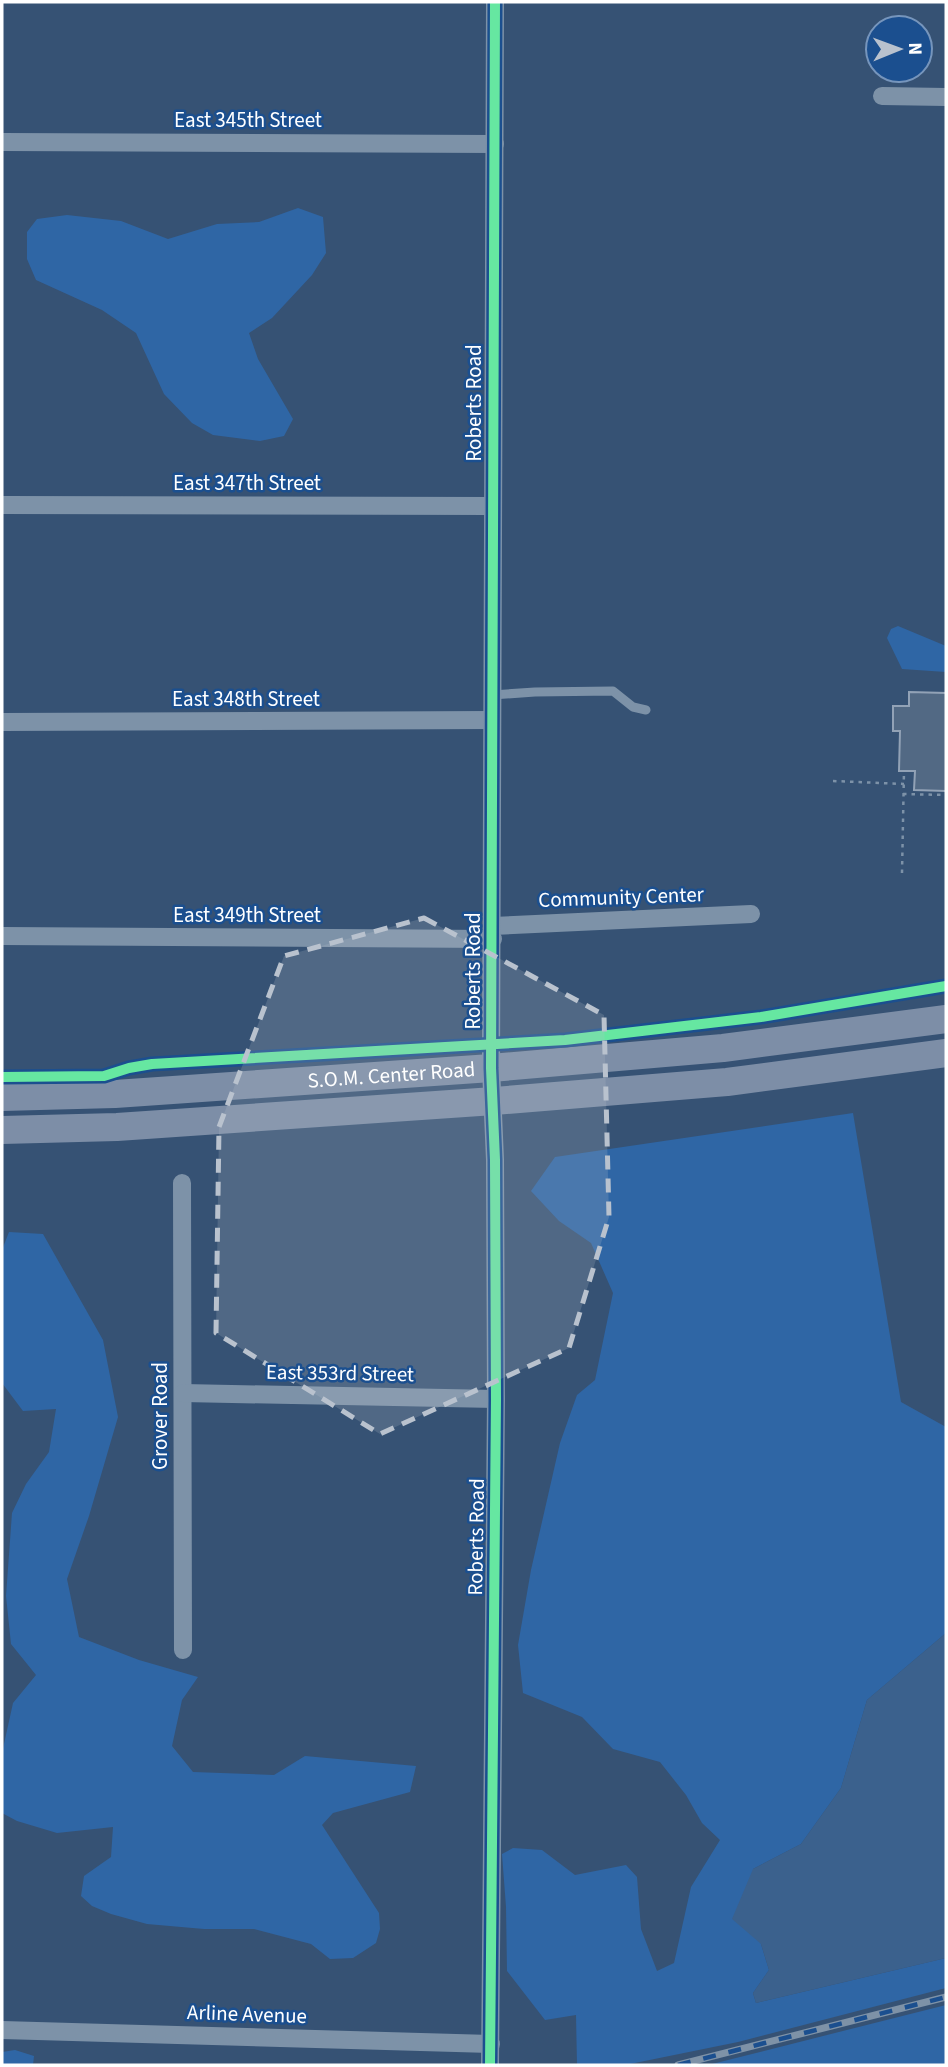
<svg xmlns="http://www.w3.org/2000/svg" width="948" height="2067" viewBox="0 0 948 2067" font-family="'Source Sans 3',sans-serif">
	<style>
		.green { fill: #2f66a5 }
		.water { fill: #3b618d }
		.building { fill: #526984; stroke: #92a2b6; stroke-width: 2 }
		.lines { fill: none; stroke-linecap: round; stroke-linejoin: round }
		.path { stroke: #7d92a8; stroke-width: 2.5; stroke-dasharray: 3.5 5; stroke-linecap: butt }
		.service { stroke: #7d92a8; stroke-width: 9 }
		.minor { stroke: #7d92a8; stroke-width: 18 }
		.primary { stroke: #7d8ea7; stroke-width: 28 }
		.rail-casing { stroke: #7e92a7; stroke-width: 7 }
		.rail { stroke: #1b4f8f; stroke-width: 4.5; stroke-dasharray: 13; stroke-linecap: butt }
		.cycleway-casing { stroke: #1b4f8f; stroke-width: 15 }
		.cycleway { stroke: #66e7a1; stroke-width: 10 }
		.marked { fill: #b9c2ce; fill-opacity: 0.2; stroke: #b9c2ce; stroke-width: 5; stroke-dasharray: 14 9; stroke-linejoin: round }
		.labels { text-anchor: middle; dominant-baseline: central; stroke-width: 5; stroke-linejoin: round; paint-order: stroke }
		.street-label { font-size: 21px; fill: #fff; stroke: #1b4f8f }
	</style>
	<rect width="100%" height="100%" fill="#365274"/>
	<g class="green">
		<polygon points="298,208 323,217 326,253 312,275 272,318 249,333 258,359 293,419 284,436 260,441 213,435 192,423 164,394 136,333 102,310 36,280 27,259 27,232 37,219 67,215 121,221 168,239 217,224 259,222"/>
		<polygon points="898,626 946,646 946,672 902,669 887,638 891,629"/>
		<polygon points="853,1113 901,1402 946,1427 946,1633 867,1700 841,1788 801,1844 753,1869 761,1944 769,1970 753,1993 756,2003 946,1958 946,1988 738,2042 625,2065 577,2065 576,2015 545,2020 507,1971 506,1907 502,1854 513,1848 542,1850 575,1875 626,1865 637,1877 641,1929 657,1971 674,1963 691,1887 720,1840 702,1823 686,1795 660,1762 613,1749 582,1717 523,1693 518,1645 531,1570 560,1443 577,1395 595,1380 613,1293 591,1243 559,1221 531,1191 555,1157"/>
		<polygon points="9,1232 43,1234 103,1340 118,1417 89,1516 67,1579 79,1637 139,1660 198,1677 182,1700 172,1746 193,1772 274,1775 305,1756 416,1766 410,1792 333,1813 322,1825 379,1913 380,1929 376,1943 353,1958 330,1959 311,1944 254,1929 204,1929 147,1924 111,1914 92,1906 81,1896 84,1876 111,1857 113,1827 57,1833 17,1821 2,1813 2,1753 13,1703 36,1675 11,1644 6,1596 12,1513 26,1484 49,1452 56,1409 23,1411 2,1383 2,1250"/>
		<polygon points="946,2005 946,2065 708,2065"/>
		<polygon points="15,2050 34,2056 33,2065 2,2065 2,2052"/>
	</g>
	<polygon class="water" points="946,1633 946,1958 756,2003 753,1993 769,1970 761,1944 732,1919 753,1869 801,1844 841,1788 867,1700"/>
	<polygon class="building" points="909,692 946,693 946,791 914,790 915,771 899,771 900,731 893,731 893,706 909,706"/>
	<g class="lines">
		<g class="path">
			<polyline points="833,781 904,784"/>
			<polyline points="903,794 946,795"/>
			<polyline points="902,873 904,771"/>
		</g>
		<polyline class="service" points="492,695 535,692 613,691 633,707 646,710"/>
		<g class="minor">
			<polyline points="882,96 946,97"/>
			<polyline points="2,142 495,144"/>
			<polyline points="2,505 493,506"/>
			<polyline points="2,722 491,720"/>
			<polyline points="493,926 751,914"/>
			<polyline points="2,936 493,939"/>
			<polyline points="182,1183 183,1650"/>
			<polyline points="183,1393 496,1399"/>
			<polyline points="2,2030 491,2044"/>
			<polyline points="490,2065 496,1399 495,1160 491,1068 495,2"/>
		</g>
		<g class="primary">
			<path id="s1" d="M 2,1097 L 115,1094 L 491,1068 L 723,1048 L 946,1019"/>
			<polyline points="2,1130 117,1127 494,1101 727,1082 946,1053"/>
		</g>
		<defs>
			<polyline id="rail" points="678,2065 946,1997"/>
		</defs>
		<use href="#rail" class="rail-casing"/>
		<use href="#rail" class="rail"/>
		<defs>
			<g id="cycleway">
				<polyline points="2,1077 104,1076 129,1068 152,1064 565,1040 761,1017 946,986"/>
				<polyline points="490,2065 496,1399 495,1160 491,1068 495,2"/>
			</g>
		</defs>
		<use href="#cycleway" class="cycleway-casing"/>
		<use href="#cycleway" class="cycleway"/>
	</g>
	<path class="marked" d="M 424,918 L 604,1015 L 609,1217 L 569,1348 L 380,1434 L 216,1333 L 219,1127 L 284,956 Z"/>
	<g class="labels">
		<g class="street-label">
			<text x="248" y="120">East 345th Street</text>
			<text transform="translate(474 403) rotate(-90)">Roberts Road</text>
			<text x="247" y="483">East 347th Street</text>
			<text x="246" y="699">East 348th Street</text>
			<text transform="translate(621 897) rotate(-2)">Community Center</text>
			<text x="247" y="915">East 349th Street</text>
			<text transform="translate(473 971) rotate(-90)">Roberts Road</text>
			<text stroke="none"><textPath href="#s1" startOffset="390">S.O.M. Center Road</textPath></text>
			<text transform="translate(340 1373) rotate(1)">East 353rd Street</text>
			<text transform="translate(160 1416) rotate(-90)">Grover Road</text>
			<text transform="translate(476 1537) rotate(-89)">Roberts Road</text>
			<text transform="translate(247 2014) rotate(2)">Arline Avenue</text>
		</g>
	</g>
	<rect width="948" height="2067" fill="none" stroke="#ffffff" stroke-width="7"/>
	<g transform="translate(899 49) rotate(89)"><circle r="33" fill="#1b4f8f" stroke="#7695bc" stroke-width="2"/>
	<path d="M0-5L12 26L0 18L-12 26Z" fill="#b9c2ce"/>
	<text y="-10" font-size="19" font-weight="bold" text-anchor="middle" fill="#ffffff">N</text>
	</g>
</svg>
